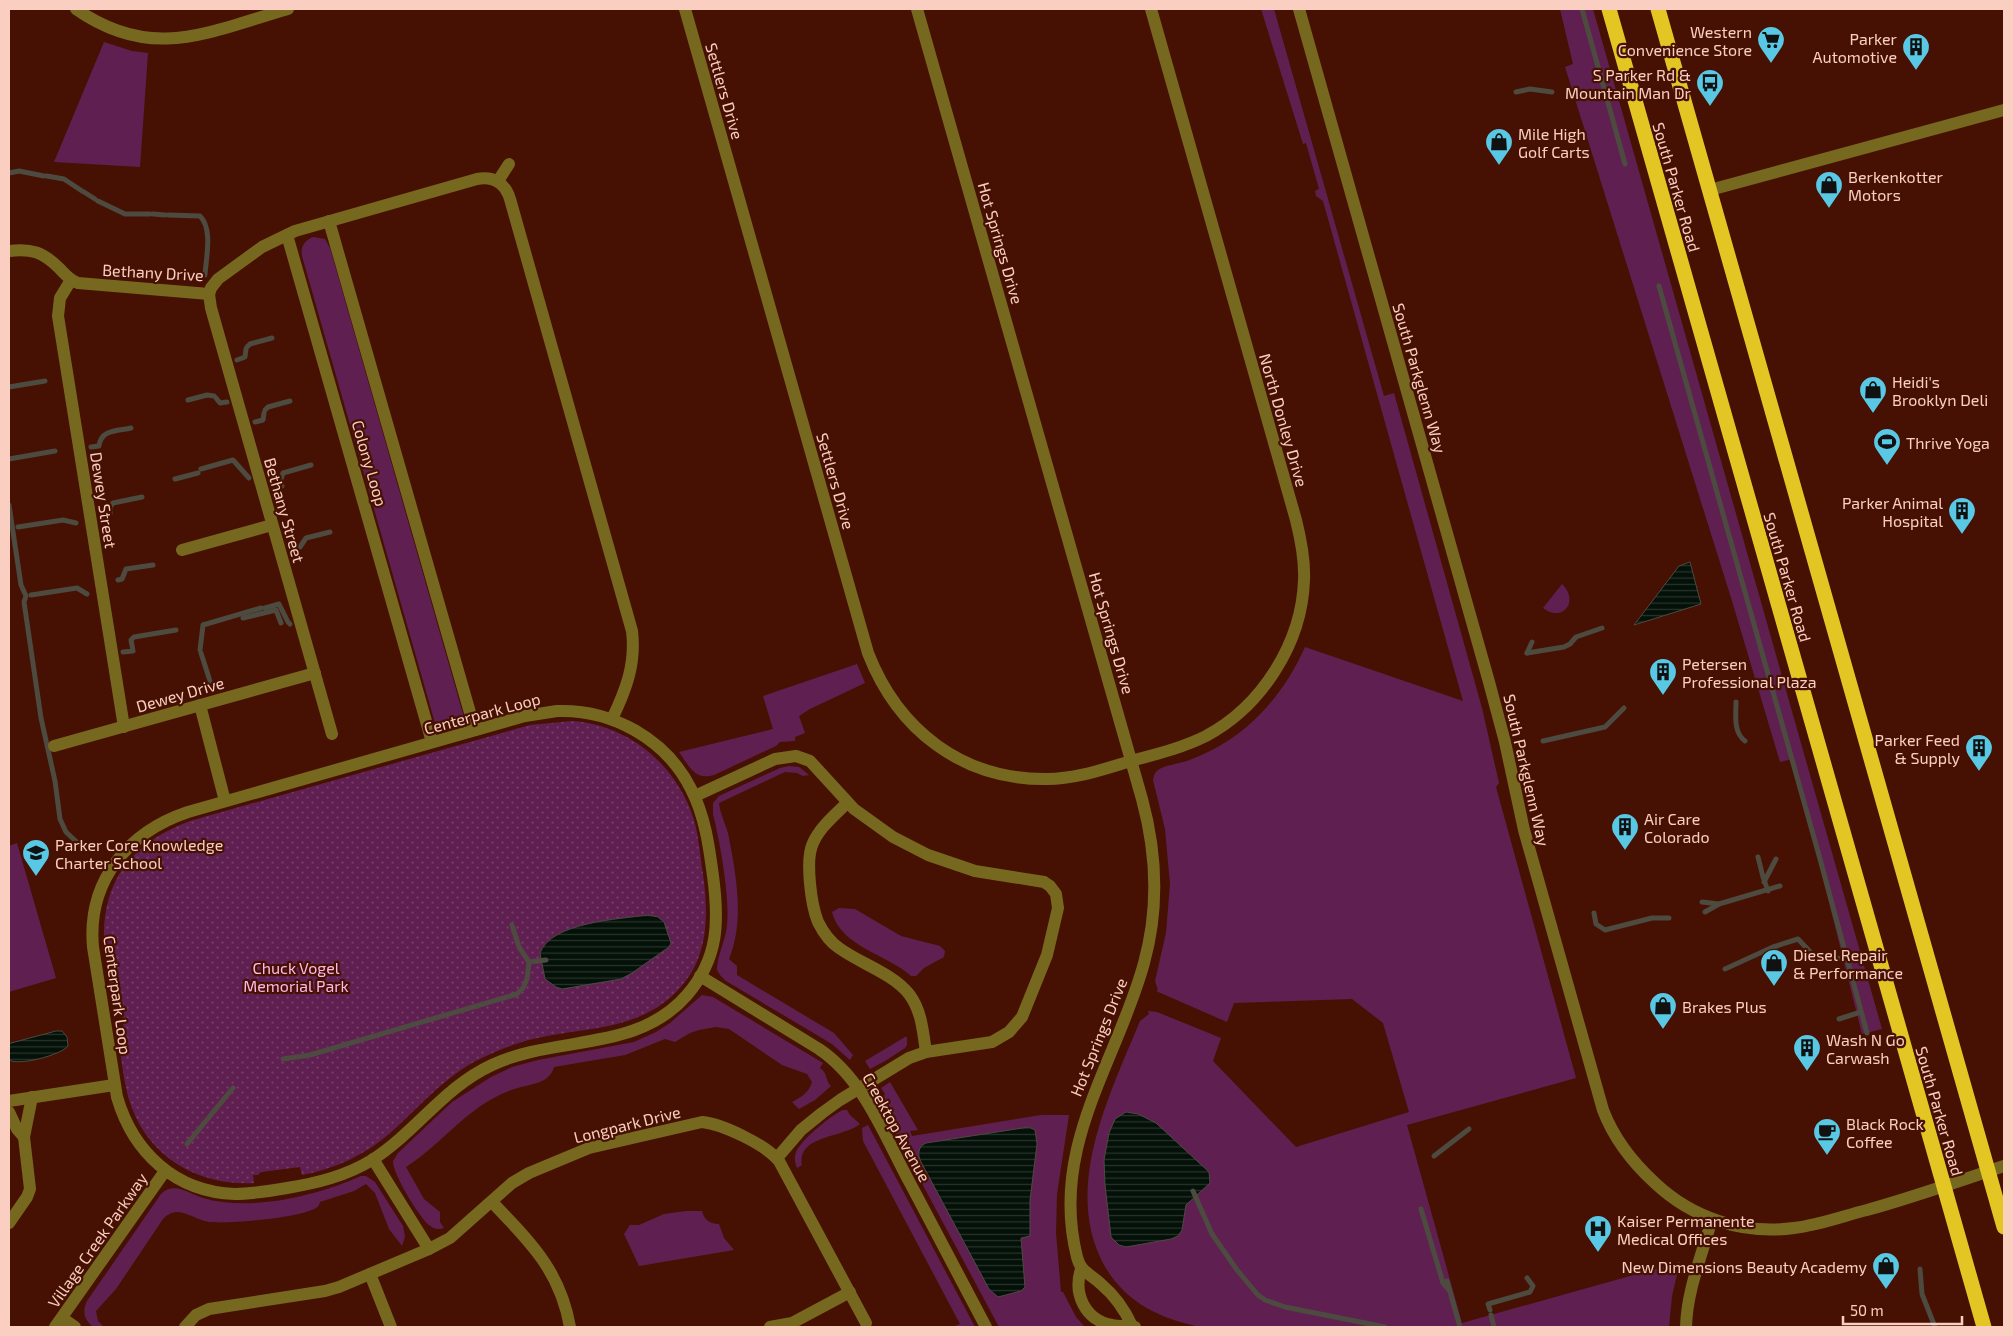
<svg xmlns="http://www.w3.org/2000/svg" width="2013" height="1336" viewBox="0 0 2013 1336" font-family="'Exo 2',sans-serif">
	<style>
		.grass { fill: #5f2051 }
		.park { fill: url(#park-dots) }
		.water { fill: url(#water-rules); stroke: #4d4a40 }
		.lines { fill: none; stroke-linecap: round; stroke-linejoin: round }
		.stream { stroke: #4d4a40; stroke-width: 5 }
		.minor { stroke: #776820; stroke-width: 12 }
		.highway { stroke: #e3c523; stroke-width: 15 }
		.labels { text-anchor: middle; dominant-baseline: central; stroke-width: 4.5; stroke-linejoin: round; paint-order: stroke }
		.poi-label { font-size: 16px; fill: #facec0; stroke: #461102; text-anchor: start }
		.street-label { font-size: 16px; fill: #facec0; stroke: #461102 }
		.park-label { font-size: 16px; fill: #ffb7ea; stroke: #461102 }
	</style>
	<defs>
		<pattern id="park-dots" width="8" height="8" patternUnits="userSpaceOnUse" patternTransform="scale(1.25)"><rect width="8" height="8" fill="#5f2051"/><path d="M2 2h.1M6 6h.1" fill="none" stroke="#773f68" stroke-width="1.8" stroke-linecap="round"/></pattern>
		<pattern id="water-rules" width="6" height="5" patternUnits="userSpaceOnUse" patternTransform="scale(1.25)"><rect width="6" height="5" fill="#031109"/><path d="M0 2.5h6" fill="none" stroke="#29322b"/></pattern>
	</defs>
	<rect width="100%" height="100%" fill="#461102"/>
	<g class="grass">
		<path d="M 1261,9 L 1274,9 L 1384,396 L 1394,393 L 1399,411 L 1482,708 L 1499,783 L 1496,787 L 1576,1078 L 1407,1125 L 1462,1323 L 1680,1262 L 1672,1296 L 1669,1327 L 1200,1327 C 1159,1318 1126,1303 1104,1265 C 1062,1188 1110,1094 1140,1021 L 1149,1014 L 1148,1011 L 1157,1012 L 1221,1038 L 1213,1061 L 1296,1147 L 1409,1112 L 1383,1023 L 1352,999 L 1234,1003 L 1227,1022 L 1156,991 L 1158,990 L 1155,981 L 1166,933 L 1170,884 L 1165,829 L 1153,780 C 1154,776 1154,773 1158,770 C 1165,765 1178,764 1187,761 C 1195,758 1204,754 1212,750 C 1255,728 1286,690 1305,647 L 1463,701 L 1323,201 L 1316,196 L 1315,191 L 1319,189 L 1306,143 L 1303,144 Z"/>
		<polygon points="1560,9 1593,9 1882,1029 1862,1034 1793,759 1780,762 1732,601 1565,67 1573,64"/>
		<polygon points="104,42 132,51 148,53 140,167 54,162"/>
		<path d="M 313,237 L 325,239 L 330,248 L 465,721 L 437,730 L 302,256 C 300,247 305,240 313,237 Z"/>
		<path d="M 1562,584 C 1580,602 1562,623 1543,608 Z"/>
		<path d="M 857,664 L 865,683 L 810,709 L 799,716 L 805,733 L 795,737 L 795,741 L 780,742 L 776,746 L 714,775 C 695,781 689,766 679,752 L 773,729 L 763,696 Z"/>
		<path d="M 789,766 L 799,767 L 809,775 L 803,776 L 797,773 L 785,772 L 719,803 C 720,813 725,823 728,833 C 736,874 745,920 729,959 L 737,966 L 737,975 L 834,1033 L 853,1055 L 850,1060 L 832,1044 L 726,981 L 720,975 L 717,970 C 717,955 726,940 727,925 C 730,897 720,842 713,814 L 713,803 L 719,796 L 780,768 Z"/>
		<polygon points="17,843 56,978 9,992 9,846"/>
		<path d="M 839,908 L 855,909 L 901,936 L 940,946 L 945,951 L 944,957 L 924,968 L 916,976 L 911,976 C 887,954 841,947 832,912 Z"/>
		<path d="M 702,995 L 713,997 L 823,1063 L 820,1068 C 828,1073 825,1081 831,1086 L 815,1100 L 799,1109 L 792,1102 C 801,1097 809,1093 812,1082 L 807,1074 L 782,1065 L 729,1029 L 716,1027 L 699,1030 L 690,1033 L 675,1042 L 665,1039 L 625,1055 L 554,1067 C 550,1082 534,1084 521,1087 C 470,1101 448,1140 406,1167 L 424,1199 L 440,1212 L 440,1222 L 444,1228 C 438,1230 434,1229 429,1225 C 420,1218 392,1173 393,1161 L 398,1153 L 452,1102 L 491,1077 L 512,1067 L 538,1060 L 634,1042 L 656,1032 L 670,1023 Z"/>
		<polygon points="905,1037 907,1037 907,1045 905,1048 885,1061 870,1069 865,1061"/>
		<polygon points="890,1082 918,1130 910,1131 912,1136 1041,1115 1069,1115 1057,1194 1056,1233 1061,1292 1063,1292 1076,1317 1085,1327 999,1327 881,1107 878,1100 883,1098 885,1094 881,1088"/>
		<path d="M 843,1110 L 847,1110 L 850,1115 L 860,1124 C 843,1138 797,1135 802,1165 L 797,1168 C 795,1163 794,1158 796,1152 C 802,1139 830,1116 843,1110 Z"/>
		<polygon points="868,1125 877,1142 975,1327 952,1327 960,1324 863,1141 862,1128"/>
		<path d="M 361,1176 L 366,1176 L 375,1182 L 403,1226 L 405,1237 L 402,1246 L 389,1229 L 375,1193 L 366,1184 L 354,1191 L 320,1202 C 319,1205 319,1206 316,1208 C 300,1218 229,1224 209,1222 C 197,1220 188,1212 176,1212 C 170,1213 167,1215 163,1219 L 116,1289 L 96,1311 L 98,1321 L 104,1327 L 93,1327 C 84,1319 82,1312 87,1301 L 161,1194 C 174,1181 189,1194 203,1198 C 250,1212 317,1196 361,1176 Z"/>
		<path d="M 686,1211 L 702,1211 C 704,1219 709,1224 719,1224 L 724,1238 L 734,1250 L 639,1266 L 624,1234 L 630,1225 L 639,1225 L 664,1214 Z"/>
	</g>
	<path class="park" d="M 572,721 C 629,725 677,765 694,820 C 699,837 700,856 703,874 C 709,918 709,963 672,996 C 631,1032 583,1027 533,1039 C 516,1043 498,1050 482,1058 C 445,1075 419,1108 389,1134 C 365,1155 334,1169 302,1175 L 300,1167 L 261,1172 L 258,1175 L 253,1175 L 254,1183 C 200,1186 151,1159 132,1108 C 125,1090 123,1070 120,1051 L 127,1048 L 118,993 L 112,994 C 92,914 106,852 190,821 L 530,725 Z"/>
	<g class="water">
		<polygon points="1690,562 1701,604 1634,625 1679,566"/>
		<path d="M 648,915 L 658,917 L 664,922 L 671,943 L 669,947 L 632,973 L 621,979 L 562,989 L 556,987 L 545,979 L 540,953 C 551,922 620,919 648,915 Z"/>
		<path d="M 56,1031 L 62,1031 L 67,1037 L 68,1046 C 61,1055 19,1066 9,1060 L 9,1044 L 11,1043 Z"/>
		<polygon points="1126,1112 1138,1114 1156,1123 1209,1172 1210,1183 1186,1205 1182,1230 1178,1236 1171,1239 1126,1247 1119,1245 1111,1237 1105,1185 1104,1160 1109,1133 1115,1119"/>
		<path d="M 1029,1127 L 1035,1130 L 1037,1144 L 1030,1200 L 1030,1236 L 1021,1238 L 1025,1287 L 1021,1291 L 998,1297 L 989,1289 L 921,1162 C 917,1154 918,1147 926,1143 Z"/>
	</g>
	<g class="lines">
		<g class="stream">
			<polyline points="1582,9 1625,164"/>
			<polyline points="1516,92 1530,89 1552,92"/>
			<polyline points="9,173 19,171 44,176"/>
			<polyline points="47,176 64,179 82,191"/>
			<polyline points="84,192 95,199"/>
			<polyline points="98,201 125,214 150,214"/>
			<polyline points="153,214 165,215"/>
			<path d="M 168,215 L 200,216 C 213,229 206,258 205,275"/>
			<polyline points="1659,286 1820,859 1867,1033"/>
			<polyline points="247,347 250,344 272,338"/>
			<polyline points="237,360 245,357 246,349"/>
			<polyline points="9,387 45,381"/>
			<polyline points="216,398 220,403 227,402"/>
			<polyline points="188,400 207,395 214,396"/>
			<polyline points="265,410 268,407 290,401"/>
			<polyline points="255,422 263,420 264,413"/>
			<path d="M 91,447 L 99,446 C 101,429 118,431 131,428"/>
			<polyline points="9,459 55,451"/>
			<polyline points="201,469 233,460 249,478"/>
			<polyline points="175,479 198,473"/>
			<polyline points="274,488 282,486 281,479 283,473 311,465"/>
			<polyline points="9,505 21,585 26,596 24,602 41,718 55,781 60,819 66,832 82,847"/>
			<polyline points="102,516 110,514 110,507 113,503 142,497"/>
			<polyline points="18,527 63,520 76,523"/>
			<polyline points="292,552 300,547 306,538 330,532"/>
			<polyline points="118,580 122,579 126,569 153,565"/>
			<polyline points="31,595 77,588 87,594"/>
			<polyline points="265,608 279,604 288,622 290,624"/>
			<polyline points="243,618 276,610 281,623"/>
			<polyline points="200,650 203,625 261,608"/>
			<polyline points="123,652 133,651 131,640 134,637 176,630"/>
			<polyline points="201,653 209,678"/>
			<polyline points="1527,653 1564,647 1570,644 1576,637 1602,628"/>
			<polyline points="1527,653 1532,642"/>
			<polyline points="210,681 212,690"/>
			<path d="M 1736,702 C 1736,715 1733,732 1745,741"/>
			<polyline points="1543,741 1605,727 1624,708"/>
			<polyline points="1758,857 1763,877 1768,891"/>
			<polyline points="1764,882 1776,859"/>
			<polyline points="1702,902 1719,904"/>
			<polyline points="1705,912 1719,904 1780,886"/>
			<polyline points="1594,913 1596,924 1605,930 1652,918 1669,918"/>
			<polyline points="529,962 546,960"/>
			<polyline points="1725,969 1773,947 1798,939 1815,957 1847,959"/>
			<polyline points="1839,1019 1861,1012"/>
			<polyline points="283,1059 310,1055 517,994 523,988 527,979 529,962 519,947 512,925"/>
			<polyline points="187,1144 233,1088"/>
			<polyline points="1434,1156 1469,1129"/>
			<polyline points="1193,1191 1212,1234 1237,1270 1258,1295 1265,1300 1285,1307 1385,1327"/>
			<polyline points="1421,1209 1443,1283 1449,1290"/>
			<polyline points="1920,1269 1922,1294 1935,1327"/>
			<polyline points="1447,1281 1460,1327"/>
			<polyline points="1490,1310 1488,1304 1530,1292 1533,1286 1527,1278"/>
			<polyline points="1491,1315 1494,1327"/>
		</g>
		<g class="minor">
			<path d="M 76,9 C 152,62 208,32 288,9"/>
			<path d="M 685,9 L 868,653 C 898,730 962,780 1047,779 C 1076,779 1104,769 1131,761 C 1157,754 1182,748 1206,736 C 1262,706 1302,643 1304,580 C 1305,559 1301,540 1296,520 L 1151,9"/>
			<path d="M 917,9 L 1142,799 C 1157,854 1159,909 1144,963 C 1117,1062 1049,1147 1077,1257 C 1081,1273 1090,1273 1101,1284 C 1114,1295 1125,1310 1132,1326"/>
			<path d="M 1299,9 L 1489,682 L 1505,742 L 1524,830 L 1603,1110 C 1614,1139 1632,1162 1655,1183 C 1692,1218 1743,1235 1794,1228 C 1819,1225 1843,1216 1867,1210 C 1914,1197 1959,1181 2004,1166"/>
			<polyline points="498,181 509,164"/>
			<polyline points="1710,190 2004,110"/>
			<polyline points="329,221 475,730"/>
			<polyline points="287,235 432,742"/>
			<path d="M 9,251 C 31,248 43,252 59,268 C 65,274 69,280 78,283 L 209,294 L 211,288 L 218,279 L 262,247 L 295,231 L 477,179 C 494,176 505,183 510,199 L 632,631 C 636,664 626,690 612,719"/>
			<polyline points="71,280 60,298 58,316 124,727"/>
			<polyline points="209,294 211,308 332,734"/>
			<polyline points="182,550 272,525"/>
			<polyline points="200,705 225,801"/>
			<path d="M 557,711 C 612,709 666,739 691,789 C 705,816 709,846 713,876 C 719,921 719,958 687,995 C 637,1053 555,1035 492,1065 C 444,1087 416,1132 372,1160 C 346,1176 317,1183 287,1188 C 270,1191 252,1194 235,1194 C 175,1192 133,1152 117,1097 L 93,947 C 87,881 128,832 188,812 L 525,716 Z"/>
			<polyline points="54,746 315,673"/>
			<polyline points="695,796 775,759 796,756 810,761 854,809 893,837 928,855 975,871 1044,882 1050,886 1056,894 1058,908 1047,955 1022,1017 1009,1032 992,1042 926,1052 909,1058 840,1100 822,1113 801,1130 777,1158"/>
			<path d="M 847,803 C 835,815 820,827 813,843 C 805,859 811,905 818,922 C 823,932 830,942 839,948 C 861,964 892,973 909,994 C 922,1011 923,1033 926,1052"/>
			<path d="M 700,976 L 819,1049 C 864,1079 885,1137 910,1183 C 935,1231 961,1279 986,1327"/>
			<polyline points="9,1101 114,1085"/>
			<polyline points="9,1112 17,1129 24,1137"/>
			<polyline points="373,1159 429,1249"/>
			<path d="M 492,1202 C 530,1242 560,1270 570,1327"/>
			<polyline points="9,1223 27,1197 30,1189 24,1137 32,1097"/>
			<path d="M 1081,1269 C 1073,1294 1085,1320 1112,1325 C 1119,1327 1128,1325 1135,1327"/>
			<polyline points="370,1274 391,1327"/>
			<polyline points="62,1318 75,1327"/>
			<polyline points="55,1327 165,1171"/>
			<path d="M 185,1327 L 196,1315 L 209,1309 L 325,1291 L 339,1287 L 429,1249 L 450,1238 L 512,1183 L 529,1173 L 589,1148 L 702,1122 C 723,1124 766,1145 779,1161 L 866,1323"/>
			<polyline points="770,1327 792,1323 850,1292"/>
			<path d="M 1686,1327 C 1687,1290 1702,1255 1712,1219"/>
		</g>
		<g class="highway">
			<polyline points="1609,9 1984,1327"/>
			<polyline points="1658,9 2004,1227"/>
		</g>
	</g>
	<defs>
		<symbol id="supermarket-pin" viewBox="-11 -11 22 30"><path d="M0 17L-7.5 6A9.5 9.5 0 1 1 7.5 6Z" fill="#59c8e5" stroke="#461102"/><path d="M-6-5.5h2.5l.6 2H6L4.5 2H-2.5L-4.4-4H-6ZM-1.5 3.2a1.3 1.3 0 1 0 .1 0ZM3 3.2a1.3 1.3 0 1 0 .1 0Z" fill="#111"/></symbol>
		<symbol id="building-pin" viewBox="-11 -11 22 30"><path d="M0 17L-7.5 6A9.5 9.5 0 1 1 7.5 6Z" fill="#59c8e5" stroke="#461102"/><path d="M-4-6H4V6H1V3H-1V6H-4ZM-2.5-4.3h1.7v1.8h-1.7ZM.8-4.3h1.7v1.8H.8ZM-2.5-1h1.7V.8h-1.7ZM.8-1h1.7V.8H.8Z" fill="#111"/></symbol>
		<symbol id="bus-pin" viewBox="-11 -11 22 30"><path d="M0 17L-7.5 6A9.5 9.5 0 1 1 7.5 6Z" fill="#59c8e5" stroke="#461102"/><path d="M-5-6H5V4H4V6H2V4H-2V6H-4V4H-5ZM-3.5-4V0h7V-4ZM-3.5 1.2v1.5H-2V1.2ZM2 1.2v1.5H3.5V1.2Z" fill="#111"/></symbol>
		<symbol id="shop-pin" viewBox="-11 -11 22 30"><path d="M0 17L-7.5 6A9.5 9.5 0 1 1 7.5 6Z" fill="#59c8e5" stroke="#461102"/><path d="M-5-2.5h2.3a2.7 3.5 0 0 1 5.4 0H5L5.5 6h-11ZM-1.5-2.5h3a1.5 2.3 0 0 0-3 0Z" fill="#111"/></symbol>
		<symbol id="stadium-pin" viewBox="-11 -11 22 30"><path d="M0 17L-7.5 6A9.5 9.5 0 1 1 7.5 6Z" fill="#59c8e5" stroke="#461102"/><path d="M0-5a6.5 5 0 1 0 0 10a6.5 5 0 1 0 0-10ZM-3.5-1.8h7v3.6h-7Z" fill="#111"/></symbol>
		<symbol id="school-pin" viewBox="-11 -11 22 30"><path d="M0 17L-7.5 6A9.5 9.5 0 1 1 7.5 6Z" fill="#59c8e5" stroke="#461102"/><path d="M0-5L7-2L0 1L-7-2ZM-4 1L0 2.5L4 1V4Q0 6-4 4Z" fill="#111"/></symbol>
		<symbol id="cafe-pin" viewBox="-11 -11 22 30"><path d="M0 17L-7.5 6A9.5 9.5 0 1 1 7.5 6Z" fill="#59c8e5" stroke="#461102"/><path d="M-5.5-4.5H6V0H3Q3 3.5 0 3.5H-2.5Q-5.5 3.5-5.5 0ZM3-3.2v2h1.7v-2ZM-6 4.5H4V6H-6Z" fill="#111"/></symbol>
		<symbol id="hospital-pin" viewBox="-11 -11 22 30"><path d="M0 17L-7.5 6A9.5 9.5 0 1 1 7.5 6Z" fill="#59c8e5" stroke="#461102"/><path d="M-5-5h3v3.5h4V-5h3V5h-3V1.5h-4V5h-3Z" fill="#111"/></symbol>
	</defs>
	<g fill-rule="evenodd">
		<use href="#supermarket-pin" x="1755" y="24" width="32" height="43"/>
		<use href="#building-pin" x="1900" y="31" width="32" height="43"/>
		<use href="#bus-pin" x="1694" y="67" width="32" height="43"/>
		<use href="#shop-pin" x="1483" y="126" width="32" height="43"/>
		<use href="#shop-pin" x="1813" y="169" width="32" height="43"/>
		<use href="#shop-pin" x="1857" y="374" width="32" height="43"/>
		<use href="#stadium-pin" x="1871" y="426" width="32" height="43"/>
		<use href="#building-pin" x="1946" y="495" width="32" height="43"/>
		<use href="#building-pin" x="1647" y="656" width="32" height="43"/>
		<use href="#building-pin" x="1963" y="732" width="32" height="43"/>
		<use href="#building-pin" x="1609" y="811" width="32" height="43"/>
		<use href="#school-pin" x="20" y="837" width="32" height="43"/>
		<use href="#shop-pin" x="1758" y="947" width="32" height="43"/>
		<use href="#shop-pin" x="1647" y="990" width="32" height="43"/>
		<use href="#building-pin" x="1791" y="1032" width="32" height="43"/>
		<use href="#cafe-pin" x="1811" y="1116" width="32" height="43"/>
		<use href="#hospital-pin" x="1582" y="1213" width="32" height="43"/>
		<use href="#shop-pin" x="1870" y="1250" width="32" height="43"/>
	</g>
	<g class="labels">
		<g class="poi-label">
			<text x="1752" y="31" text-anchor="end">Western<tspan x="1752" dy="18">Convenience Store</tspan></text>
			<text x="1897" y="38" text-anchor="end">Parker<tspan x="1897" dy="18">Automotive</tspan></text>
			<text x="1691" y="74" text-anchor="end">S Parker Rd &amp;<tspan x="1691" dy="18">Mountain Man Dr</tspan></text>
			<text x="1518" y="133">Mile High<tspan x="1518" dy="18">Golf Carts</tspan></text>
			<text x="1848" y="176">Berkenkotter<tspan x="1848" dy="18">Motors</tspan></text>
			<text x="1892" y="381">Heidi's<tspan x="1892" dy="18">Brooklyn Deli</tspan></text>
			<text x="1906" y="442">Thrive Yoga</text>
			<text x="1943" y="502" text-anchor="end">Parker Animal<tspan x="1943" dy="18">Hospital</tspan></text>
			<text x="1682" y="663">Petersen<tspan x="1682" dy="18">Professional Plaza</tspan></text>
			<text x="1960" y="739" text-anchor="end">Parker Feed<tspan x="1960" dy="18">&amp; Supply</tspan></text>
			<text x="1644" y="818">Air Care<tspan x="1644" dy="18">Colorado</tspan></text>
			<text x="55" y="844">Parker Core Knowledge<tspan x="55" dy="18">Charter School</tspan></text>
			<text x="1793" y="954">Diesel Repair<tspan x="1793" dy="18">&amp; Performance</tspan></text>
			<text x="1682" y="1006">Brakes Plus</text>
			<text x="1826" y="1039">Wash N Go<tspan x="1826" dy="18">Carwash</tspan></text>
			<text x="1846" y="1123">Black Rock<tspan x="1846" dy="18">Coffee</tspan></text>
			<text x="1617" y="1220">Kaiser Permanente<tspan x="1617" dy="18">Medical Offices</tspan></text>
			<text x="1867" y="1266" text-anchor="end">New Dimensions Beauty Academy</text>
		</g>
		<g class="street-label">
			<text transform="translate(725 91) rotate(74)">Settlers Drive</text>
			<text transform="translate(1677 187) rotate(74)">South Parker Road</text>
			<text transform="translate(1001 243) rotate(74)">Hot Springs Drive</text>
			<text transform="translate(153 272) rotate(3)">Bethany Drive</text>
			<text transform="translate(1420 378) rotate(74)">South Parkglenn Way</text>
			<text transform="translate(1284 420) rotate(74)">North Donley Drive</text>
			<text transform="translate(370 463) rotate(74)">Colony Loop</text>
			<text transform="translate(836 481) rotate(74)">Settlers Drive</text>
			<text transform="translate(104 500) rotate(81)">Dewey Street</text>
			<text transform="translate(285 510) rotate(74)">Bethany Street</text>
			<text transform="translate(1788 577) rotate(74)">South Parker Road</text>
			<text transform="translate(1112 633) rotate(74)">Hot Springs Drive</text>
			<text transform="translate(180 694) rotate(-16)">Dewey Drive</text>
			<text transform="translate(482 713) rotate(-15)">Centerpark Loop</text>
			<text transform="translate(1527 770) rotate(77)">South Parkglenn Way</text>
			<text transform="translate(118 995) rotate(82)">Centerpark Loop</text>
			<text transform="translate(1098 1037) rotate(-68)">Hot Springs Drive</text>
			<text transform="translate(1940 1111) rotate(74)">South Parker Road</text>
			<text transform="translate(627 1124) rotate(-14)">Longpark Drive</text>
			<text transform="translate(897 1127) rotate(61)">Creektop Avenue</text>
			<text transform="translate(97 1240) rotate(-55)">Village Creek Parkway</text>
		</g>
		<g class="park-label">
			<text x="296" y="967">Chuck Vogel<tspan x="296" dy="18">Memorial Park</tspan></text>
		</g>
	</g>
	<rect width="2013" height="1336" fill="none" stroke="#facec0" stroke-width="20"/>
	<path d="M1843 1316v8h119v-8" fill="none" stroke="#facec0" stroke-width="2.5"/>
	<text x="1850" y="1316" font-size="15" fill="#facec0" stroke="#461102" stroke-width="4" paint-order="stroke">50 m</text>
</svg>
